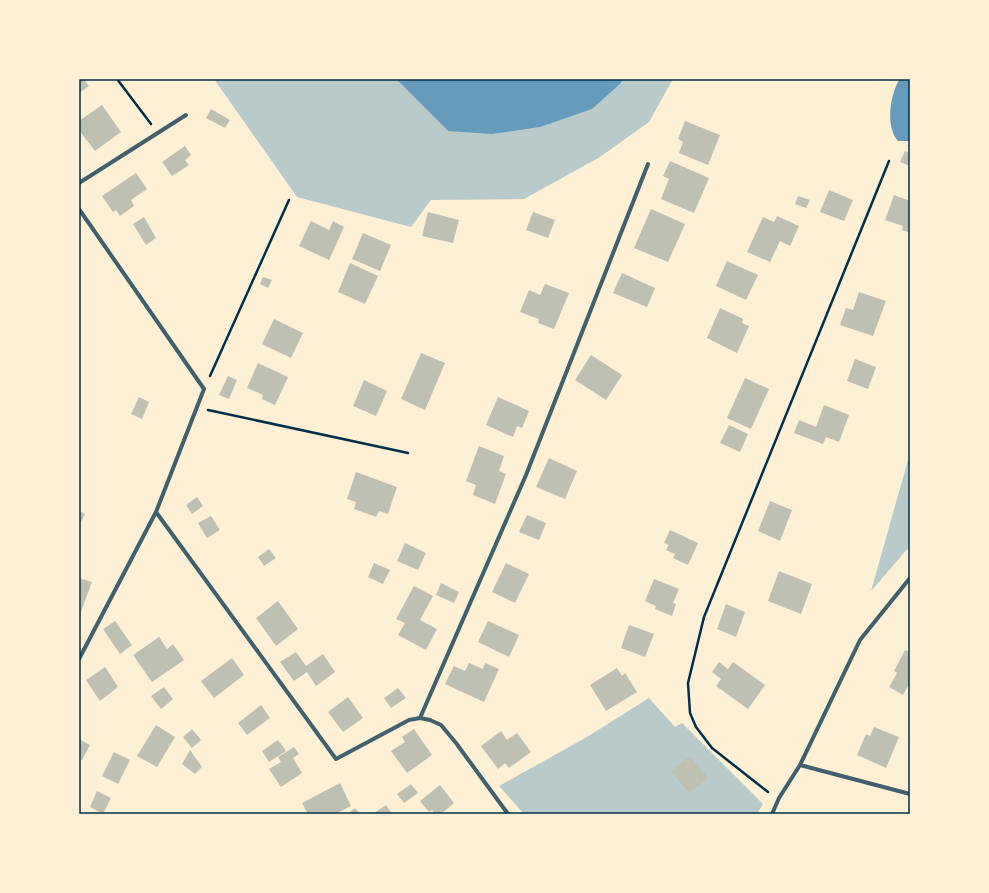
<svg xmlns="http://www.w3.org/2000/svg" width="989" height="893" viewBox="0 0 989 893" font-family="'Asap Condensed',sans-serif">
	<style>
		.green { fill: #b9caca }
		.water { fill: #669bbc }
		.building { fill: #bec0b2 }
		.lines { fill: none; stroke-linecap: round; stroke-linejoin: round }
		.path { stroke: #003049; stroke-width: 2.5 }
		.minor { stroke: #3f606c; stroke-width: 4 }
		.neatline { fill: none; stroke: #003049; stroke-width: 1.5 }
	</style>
	<rect width="100%" height="100%" fill="#fdf0d5"/>
	<g class="green">
		<polygon points="214,79 396,79 448,131 621,83 623,79 673,79 649,122 600,157 524,199 431,200 411,227 297,197"/>
		<polygon points="910,453 910,546 871,591"/>
		<polygon points="649,698 675,727 682,723 763,804 757,814 524,814 499,786 587,737"/>
	</g>
	<g class="water">
		<polygon points="396,79 623,79 621,83 592,109 540,127 492,134 448,131"/>
		<path d="M 900,79 L 910,79 L 910,141 L 898,141 C 885,127 890,93 900,79 Z"/>
	</g>
	<g class="building">
		<polygon points="79,79 84,79 89,86 79,93"/>
		<polygon points="102,105 121,132 95,151 79,130 79,121"/>
		<polygon points="211,109 230,120 225,128 206,118"/>
		<polygon points="685,121 720,135 708,165 679,153 683,142 678,139"/>
		<polygon points="185,146 191,155 185,160 189,165 172,176 162,162"/>
		<polygon points="905,151 910,153 910,166 900,162"/>
		<polygon points="670,161 709,178 694,213 661,199 669,179 663,176"/>
		<polygon points="136,173 147,189 131,200 134,206 120,216 116,210 113,212 102,196"/>
		<polygon points="829,190 853,200 844,221 820,212"/>
		<polygon points="894,195 910,201 910,233 902,230 903,226 885,220"/>
		<polygon points="798,196 810,200 806,208 795,204"/>
		<polygon points="651,209 685,224 668,262 634,248"/>
		<polygon points="428,212 459,220 453,243 422,236"/>
		<polygon points="533,212 555,220 548,238 526,230"/>
		<polygon points="777,216 799,226 790,246 780,241 770,262 747,252 763,217 774,222"/>
		<polygon points="144,217 156,238 146,245 133,224"/>
		<polygon points="311,221 329,230 333,221 344,227 329,260 299,246"/>
		<polygon points="363,233 391,245 380,271 352,259"/>
		<polygon points="727,261 758,275 746,300 716,286"/>
		<polygon points="350,263 378,276 365,304 338,292"/>
		<polygon points="622,273 655,288 647,307 613,293"/>
		<polygon points="263,277 272,280 268,288 260,284"/>
		<polygon points="545,284 569,293 554,329 538,323 539,319 520,312 529,290 540,295"/>
		<polygon points="859,292 886,301 873,336 840,325 846,308 853,310"/>
		<polygon points="720,308 743,319 742,323 749,326 737,353 707,338"/>
		<polygon points="274,319 303,333 291,358 262,344"/>
		<polygon points="421,353 445,363 425,410 401,399"/>
		<polygon points="591,355 622,375 606,400 575,380"/>
		<polygon points="855,359 876,367 868,389 847,381"/>
		<polygon points="258,363 288,377 275,405 262,399 263,395 247,388"/>
		<polygon points="228,376 237,380 229,399 219,395"/>
		<polygon points="745,378 769,389 751,429 727,418"/>
		<polygon points="364,380 387,391 376,416 353,406"/>
		<polygon points="139,397 149,402 142,419 131,414"/>
		<polygon points="498,397 529,411 522,428 517,426 513,437 486,425"/>
		<polygon points="824,405 849,415 839,442 826,437 823,444 794,433 799,420 816,427"/>
		<polygon points="729,425 748,434 740,452 720,443"/>
		<polygon points="479,446 504,456 499,471 506,474 495,504 473,495 476,485 466,481"/>
		<polygon points="549,458 577,471 565,499 536,487"/>
		<polygon points="356,472 397,487 388,514 379,511 376,517 354,509 356,502 347,499"/>
		<polygon points="197,497 203,506 192,514 186,505"/>
		<polygon points="770,501 792,510 780,541 758,531"/>
		<polygon points="79,511 85,514 79,526"/>
		<polygon points="527,515 546,523 539,540 519,532"/>
		<polygon points="211,516 220,530 207,538 198,523"/>
		<polygon points="670,530 698,543 688,565 673,558 675,554 666,550 669,545 664,543"/>
		<polygon points="405,543 426,553 418,570 397,561"/>
		<polygon points="269,549 276,558 264,566 258,557"/>
		<polygon points="374,563 390,570 383,584 368,577"/>
		<polygon points="506,563 529,574 515,603 492,592"/>
		<polygon points="779,571 812,584 801,614 768,601"/>
		<polygon points="79,578 92,582 79,617"/>
		<polygon points="654,579 679,589 673,603 676,604 672,616 655,609 656,606 645,601"/>
		<polygon points="441,583 459,592 454,603 436,595"/>
		<polygon points="414,586 433,596 420,620 437,629 426,650 398,635 405,623 396,619"/>
		<polygon points="278,601 298,629 276,646 256,618"/>
		<polygon points="726,604 745,612 736,637 717,629"/>
		<polygon points="115,621 132,645 120,654 103,629"/>
		<polygon points="488,621 519,635 509,657 478,642"/>
		<polygon points="629,625 654,634 645,657 621,648"/>
		<polygon points="159,637 167,649 173,644 184,660 152,682 133,655"/>
		<polygon points="905,650 910,652 910,682 903,695 889,687 897,673 894,671"/>
		<polygon points="296,652 306,666 323,654 335,672 316,686 307,672 294,681 280,662"/>
		<polygon points="232,658 244,675 214,698 201,681"/>
		<polygon points="719,662 728,669 733,662 765,685 748,709 716,686 721,679 712,672"/>
		<polygon points="469,663 483,669 485,663 499,669 484,702 445,684 454,666 465,671"/>
		<polygon points="105,667 118,687 100,701 86,680"/>
		<polygon points="617,668 622,676 625,673 637,692 606,711 590,685"/>
		<polygon points="164,687 173,699 161,709 151,696"/>
		<polygon points="398,688 406,698 391,708 384,698"/>
		<polygon points="348,697 363,718 343,732 328,712"/>
		<polygon points="261,705 270,718 247,735 238,723"/>
		<polygon points="156,725 175,737 157,767 137,756"/>
		<polygon points="874,727 899,737 886,768 857,755 866,734 870,736"/>
		<polygon points="192,729 201,740 192,748 183,737"/>
		<polygon points="414,729 432,755 407,773 391,751 405,742 402,737"/>
		<polygon points="501,731 507,740 517,733 531,752 509,768 505,763 498,769 481,746"/>
		<polygon points="79,739 90,745 82,760 79,759"/>
		<polygon points="278,740 286,751 269,762 262,751"/>
		<polygon points="294,747 299,754 293,758 302,773 281,787 269,769 281,762 278,757"/>
		<polygon points="190,750 202,767 195,774 182,764"/>
		<polygon points="114,752 130,760 118,784 102,776"/>
		<polygon points="690,756 708,778 689,793 671,771"/>
		<polygon points="340,783 351,806 335,814 308,814 302,803"/>
		<polygon points="411,784 418,793 404,803 397,794"/>
		<polygon points="440,785 454,803 441,814 435,814 432,810 429,812 420,801"/>
		<polygon points="97,791 111,798 103,814 90,807"/>
		<polygon points="386,805 392,814 373,814"/>
		<polygon points="355,808 360,814 347,814"/>
	</g>
	<g class="lines">
		<g class="path">
			<polyline points="117,79 151,124"/>
			<polyline points="210,376 289,200"/>
			<polyline points="208,410 408,453"/>
			<polyline points="768,792 712,748 696,727 690,713 688,683 704,617 889,161"/>
		</g>
		<g class="minor">
			<polyline points="79,183 186,115"/>
			<polyline points="79,209 204,389 156,512 79,659"/>
			<polyline points="156,512 336,759 409,720 420,718 430,720 441,725 456,743 508,814"/>
			<polyline points="420,718 526,475 648,164"/>
			<polyline points="800,765 910,794"/>
			<polyline points="772,814 779,798 800,765 860,640 910,578"/>
		</g>
	</g>
	<rect width="989" height="893" fill="none" stroke="#fdf0d5" stroke-width="160"/>
	<rect x="80" y="80" width="829" height="733" class="neatline"/>
</svg>
